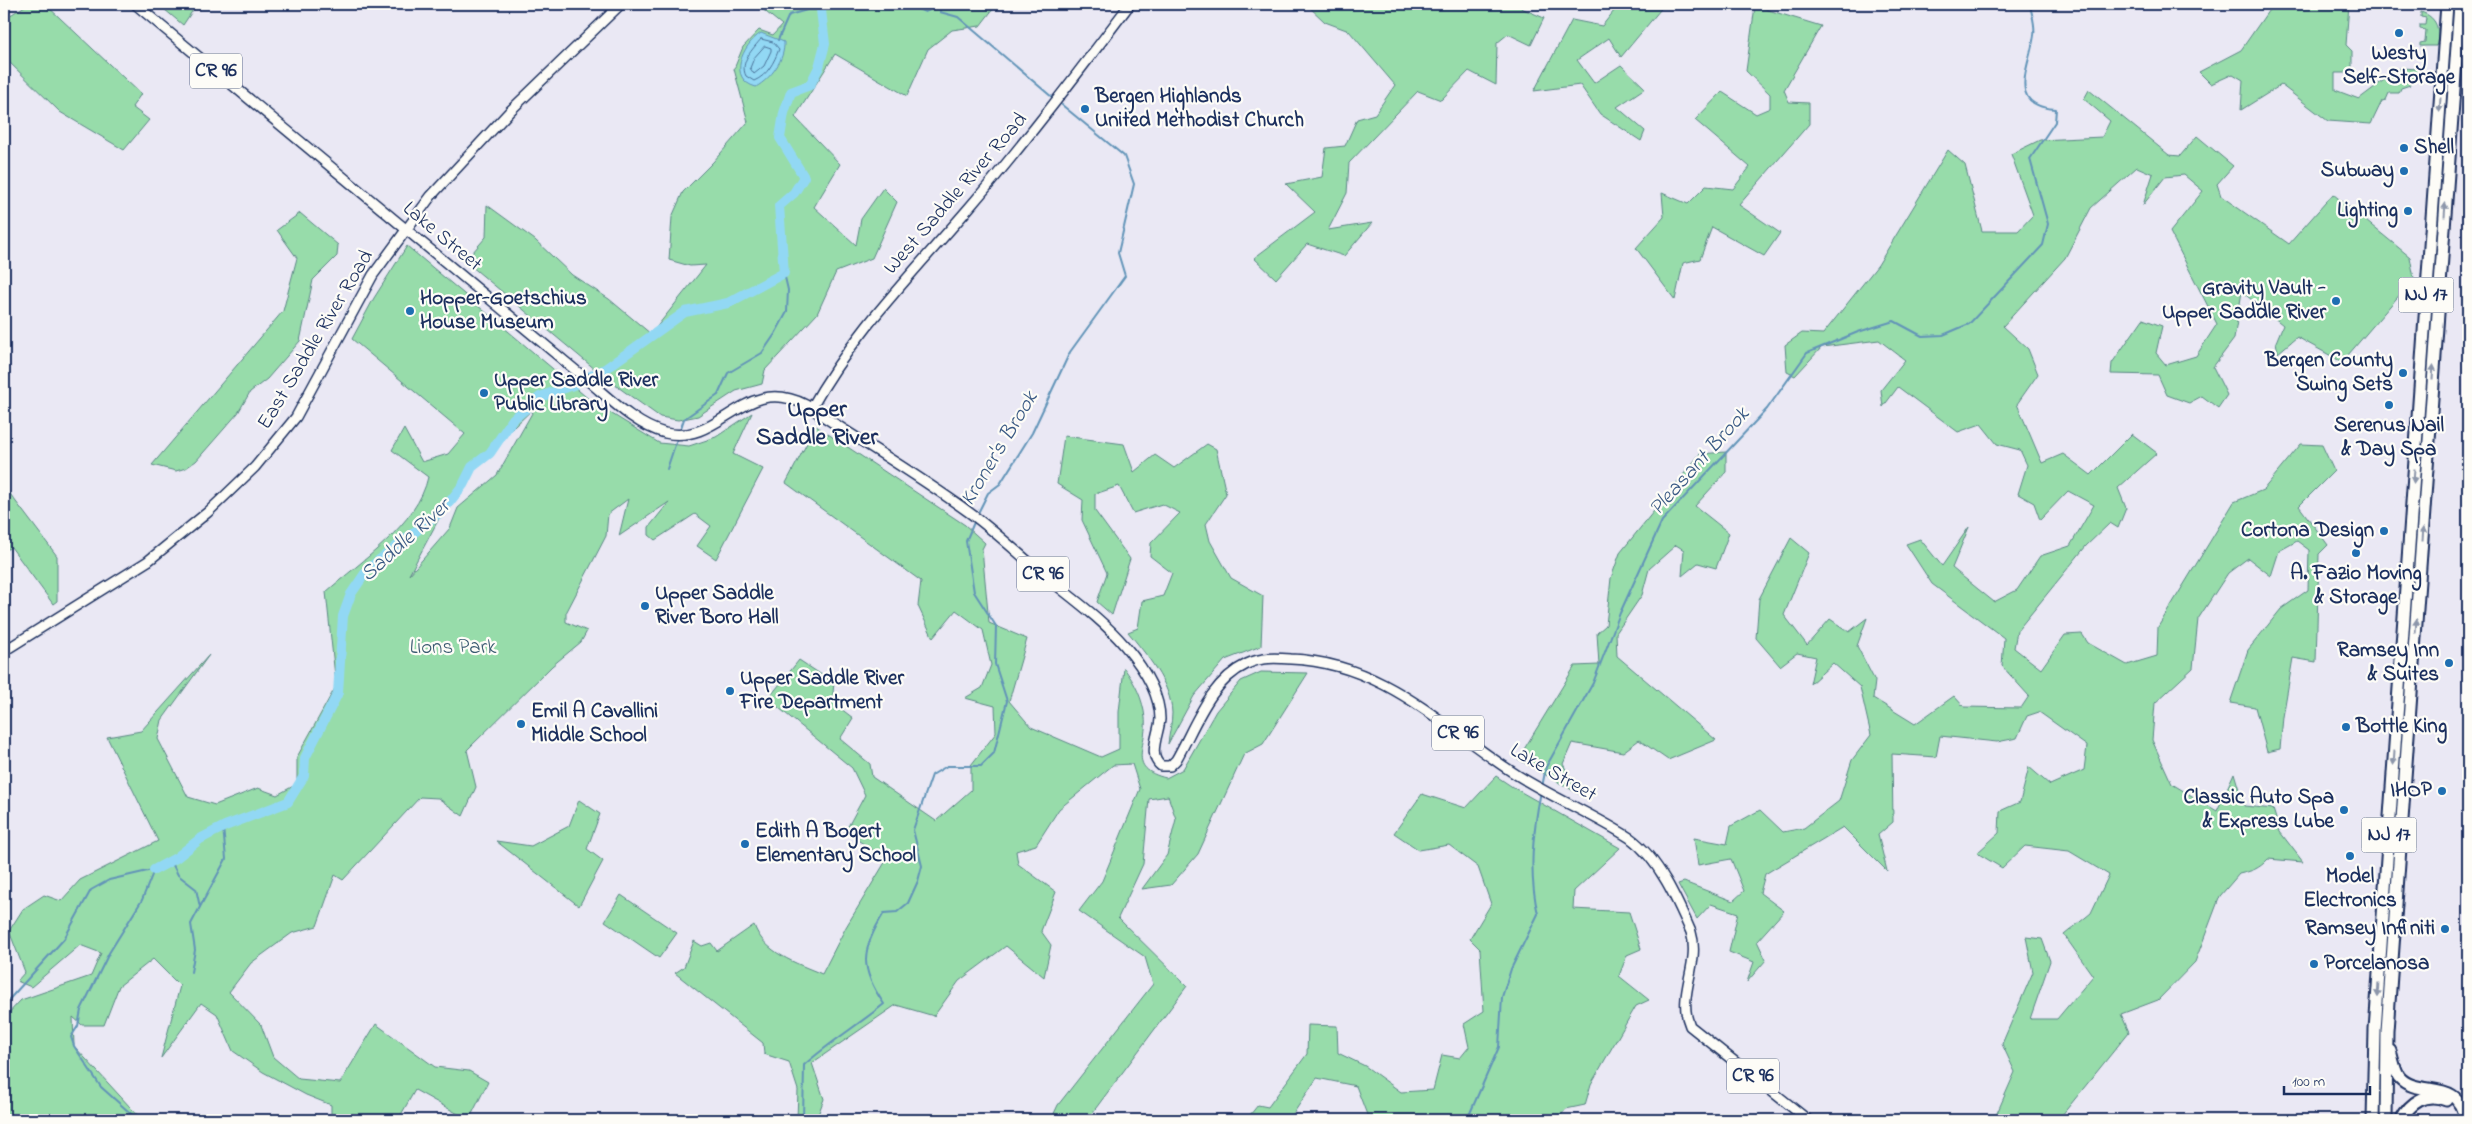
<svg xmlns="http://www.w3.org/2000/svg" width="2472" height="1124" viewBox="0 0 2472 1124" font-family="'Indie Flower',sans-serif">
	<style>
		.green { fill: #97dcaa; stroke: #598684; fill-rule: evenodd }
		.water { fill: #92d8f4; stroke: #6294b8 }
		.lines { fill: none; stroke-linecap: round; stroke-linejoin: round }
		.shore { stroke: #4b739a; stroke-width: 1 }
		.stream { stroke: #6294b8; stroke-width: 2 }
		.river { stroke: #92d8f4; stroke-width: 10 }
		.secondary-casing { stroke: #1b2f5e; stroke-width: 12 }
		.primary-casing { stroke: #1b2f5e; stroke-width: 12 }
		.highway-casing { stroke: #1b2f5e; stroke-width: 15 }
		.secondary { stroke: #fdfcf7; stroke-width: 9 }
		.primary { stroke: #fdfcf7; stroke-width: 9 }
		.highway { stroke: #fdfcf7; stroke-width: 11 }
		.oneway { fill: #8c96aa }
		.poi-dot { fill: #1f6fb2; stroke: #fdfcf7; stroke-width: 2 }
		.labels { text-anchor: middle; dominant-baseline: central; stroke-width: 4.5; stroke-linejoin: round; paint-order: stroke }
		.shield { fill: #fdfcf7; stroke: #5f6c8c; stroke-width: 1 }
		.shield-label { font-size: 20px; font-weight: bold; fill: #1b2f5e }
		.poi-label { font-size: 21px; font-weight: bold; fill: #1b2f5e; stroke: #fdfcf7; text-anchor: start }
		.street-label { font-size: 21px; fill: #1b2f5e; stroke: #fdfcf7 }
		.park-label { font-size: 21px; fill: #3a5a71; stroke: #fdfcf7 }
		.water-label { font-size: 22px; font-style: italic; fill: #395984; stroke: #fdfcf7 }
		.quarter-label { font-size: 24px; font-weight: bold; fill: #1b2f5e; stroke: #fdfcf7 }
	</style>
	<rect width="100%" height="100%" fill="#eae8f4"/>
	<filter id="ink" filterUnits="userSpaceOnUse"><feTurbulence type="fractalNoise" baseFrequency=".02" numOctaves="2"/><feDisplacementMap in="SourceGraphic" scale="10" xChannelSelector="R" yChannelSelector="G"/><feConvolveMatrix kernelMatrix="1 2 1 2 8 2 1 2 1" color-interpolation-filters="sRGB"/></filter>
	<g filter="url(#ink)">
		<g class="green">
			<polygon points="28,4 45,4 141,94 132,107 149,120 124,150 60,112 4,57 4,19"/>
			<polygon points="158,4 191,4 193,10 183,25"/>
			<polygon points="756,4 997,4 980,26 952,30 928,49 907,96 835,54 795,117 840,164 814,207 856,245 861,219 883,188 897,202 872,258 836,272 817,314 765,370 762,384 736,391 698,416 678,420 660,417 608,380 465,261 486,237 487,205 535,240 572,275 609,299 651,334 706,265 690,266 669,260 672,217 683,192 713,162 748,122 734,69 743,47 759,30 773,35 782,25"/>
			<polygon points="1306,4 1523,4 1521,8 1544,18 1531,45 1508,34 1497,43 1496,85 1469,71 1441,100 1418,91 1349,163 1347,193 1328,230 1372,223 1344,256 1307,244 1276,279 1254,258 1315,212 1286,184 1322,177 1326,148 1345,146 1357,119 1375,114 1395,85 1349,31 1325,22"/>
			<polygon points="1609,4 1665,4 1621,57 1609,38 1577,60 1594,83 1621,65 1645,88 1617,107 1645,131 1641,141 1600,114 1580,85 1534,91 1572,20 1602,26 1614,11"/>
			<polygon points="2273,4 2349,4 2346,45 2352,51 2352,73 2335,73 2335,90 2359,99 2400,68 2420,69 2422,73 2412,79 2410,85 2401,88 2399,93 2389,93 2386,100 2382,101 2371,124 2328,121 2281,85 2241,110 2243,80 2233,74 2211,84 2199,72 2241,50"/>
			<polygon points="1755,6 1821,26 1784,90 1789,102 1809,103 1809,124 1739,205 1780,233 1764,256 1712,227 1700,259 1683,263 1675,300 1636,248 1664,217 1662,193 1688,204 1706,186 1733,189 1750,167 1695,120 1722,92 1756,114 1770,108 1770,94 1746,71"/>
			<path d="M 2421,12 C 2437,17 2441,31 2436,46 L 2420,46 L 2420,43 L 2425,42 L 2426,30 L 2420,29 L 2420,25 L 2425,25 L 2426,18 L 2421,17 Z"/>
			<path d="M 2089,90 L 2169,155 L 2180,156 L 2197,136 L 2233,166 L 2217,184 L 2221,196 L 2289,244 L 2333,194 L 2410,257 L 2414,278 L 2342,362 L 2297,337 L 2278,353 L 2276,342 L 2283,325 L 2242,292 L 2234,339 L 2213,367 L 2227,395 L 2218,408 L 2202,396 L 2189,403 L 2167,395 L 2158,375 L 2111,374 L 2112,363 L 2143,319 L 2162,326 L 2156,353 L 2166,365 L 2196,356 L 2217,324 L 2170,232 L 2203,191 L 2184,175 L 2165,177 L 2143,205 L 2153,174 L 2137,167 L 2091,208 L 2065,258 L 2003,326 L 2028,349 L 2038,374 L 2017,404 L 2042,463 L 2063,454 L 2091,475 L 2132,434 L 2157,453 L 2118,488 L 2126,508 L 2118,528 L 2110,523 L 2086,546 L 2017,631 L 2014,648 L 2041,669 L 2065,635 L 2082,634 L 2088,643 L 2127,665 L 2157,656 L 2158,627 L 2234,502 L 2263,490 L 2301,444 L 2322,445 L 2334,471 L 2299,506 L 2328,545 L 2319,554 L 2316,662 L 2293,658 L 2283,717 L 2280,749 L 2267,752 L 2255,707 L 2230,703 L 2248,650 L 2281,609 L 2308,590 L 2309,550 L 2297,541 L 2279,551 L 2271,576 L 2248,558 L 2228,573 L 2198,619 L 2193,668 L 2155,703 L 2152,740 L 2172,784 L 2217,811 L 2234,773 L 2244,806 L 2273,809 L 2280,832 L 2303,862 L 2268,859 C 2259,869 2252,871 2239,874 L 2220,896 L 2195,962 L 2158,1000 L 2121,1014 L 2129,1032 L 2058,1120 L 1994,1120 L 2015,1072 L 2002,1044 L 2033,972 L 2026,937 L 2042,939 L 2050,961 L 2030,1019 L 2057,1019 L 2093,976 L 2064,935 L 2091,913 L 2109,875 L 2069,851 L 2025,846 L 2002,868 L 1977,853 L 1999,833 L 2000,811 L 2020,802 L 2029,767 L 2050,785 L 2084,770 L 2087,746 L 2039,712 L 2027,716 L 2017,738 L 1997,742 L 1940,736 L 1936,757 L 1892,754 L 1893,822 L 1878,835 L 1887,871 L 1843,827 L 1765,874 L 1760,893 L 1784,911 L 1757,941 L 1766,960 L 1747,982 L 1754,962 L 1729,952 L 1738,913 L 1711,904 L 1697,919 L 1678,884 L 1684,882 L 1733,901 L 1744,891 L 1731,859 L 1698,865 L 1694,838 L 1727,844 L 1731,826 L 1760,810 L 1783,832 L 1804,828 L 1839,801 L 1852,760 L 1871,735 L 1860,687 L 1833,663 L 1810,684 L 1816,657 L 1797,653 L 1780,666 L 1756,638 L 1759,599 L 1791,538 L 1809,553 L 1784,615 L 1807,645 L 1830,619 L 1849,632 L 1867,618 L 1857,646 L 1875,681 L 1873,698 L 1915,724 L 1954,696 L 1964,707 L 2021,708 L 2029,696 L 2002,666 L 2004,638 L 1932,584 L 1906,544 L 1920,539 L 1942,566 L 1969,527 L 1952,568 L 1994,602 L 2017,590 L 2040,556 L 2070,546 L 2094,505 L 2068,491 L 2040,520 L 2034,503 L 2018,494 L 2027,465 L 2020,450 L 1997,444 L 1981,424 L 1958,432 L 1898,387 L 1883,407 L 1881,390 L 1905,360 L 1879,340 L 1822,347 L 1795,376 L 1787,372 L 1785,345 L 1802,333 L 1823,334 L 1878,265 L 1948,150 L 1965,165 L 1982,231 L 2018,231 L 2033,215 L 2011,154 L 2040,140 L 2102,137 L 2110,121 L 2084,99 Z"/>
			<polygon points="300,213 338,245 337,256 313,280 300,341 267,379 250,392 238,413 196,461 186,468 176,471 152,465 283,311 297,258 277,230"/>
			<path d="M 407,246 L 591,401 L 659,443 L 689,446 L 716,437 L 752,413 L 733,454 L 763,469 L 716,559 L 697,546 L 711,526 L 695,514 L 655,540 L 649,535 L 649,527 L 669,502 L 619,536 L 628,499 L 608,514 L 606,536 L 566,613 L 566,622 L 587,631 L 581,642 L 552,666 L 467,750 L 476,787 L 463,816 L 438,798 L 420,797 L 343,880 L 335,875 L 317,926 L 292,933 L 251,963 L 229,992 L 261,1025 L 273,1057 L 299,1079 L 340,1083 L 376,1024 L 435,1067 L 469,1071 L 488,1082 L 469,1120 L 415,1090 L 398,1120 L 331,1120 L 331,1105 L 306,1095 L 263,1072 L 233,1051 L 217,1014 L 201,1003 L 161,1058 L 180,986 L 153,959 L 119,986 L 104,1025 L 82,1025 L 73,1017 L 74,1046 L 142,1120 L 4,1120 L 4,1018 L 21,1000 L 91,976 L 101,953 L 80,945 L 31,987 L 17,981 L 25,972 L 9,931 L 23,909 L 44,895 L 61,901 L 80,880 L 158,841 L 107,737 L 141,731 L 209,655 L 162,720 L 158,739 L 188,797 L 215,805 L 258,788 L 277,795 L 297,784 L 297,757 L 336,686 L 326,592 C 361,561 418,524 428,477 L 392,450 L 404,429 L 422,462 L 448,454 L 465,434 L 352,339 L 374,298 ZM 536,406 L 497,475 L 458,508 L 450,528 L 409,575 L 444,509 L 472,467 Z"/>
			<path d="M 816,426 L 965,525 L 985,543 L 982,549 L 989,623 L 1027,639 L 1009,701 L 1031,727 L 1101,757 L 1119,749 L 1119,712 L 1124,668 C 1135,683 1143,699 1145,718 C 1148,746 1125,768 1166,778 L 1183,769 L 1216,711 L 1241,681 L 1261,672 L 1308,673 L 1263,744 L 1244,754 L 1198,854 L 1171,885 L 1142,889 L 1167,855 L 1176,819 L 1168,796 L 1149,799 L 1143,864 L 1118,918 L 1187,986 L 1087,1120 L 1051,1120 L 1058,1105 L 1153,984 L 1145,957 L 1079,911 L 1102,881 L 1140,789 L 1132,764 L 1113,765 L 1059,809 L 1036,845 L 1016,851 L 1018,864 L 1056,892 L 1041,931 L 1051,945 L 1044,977 L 1006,946 L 959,981 L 934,1016 L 896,1005 L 812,1063 L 824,1099 L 816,1120 L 797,1120 L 798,1090 L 789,1062 L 764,1054 L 763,1043 L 675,973 L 684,967 L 694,941 L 702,946 L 711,943 L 717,951 L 754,925 C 764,953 796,963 822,974 L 846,927 L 887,859 L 845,832 L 865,795 L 852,768 L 768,699 L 799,660 L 834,683 L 832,702 L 853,718 L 840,739 L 870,764 L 872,777 L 936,821 L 971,790 L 971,765 L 996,733 L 995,706 L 965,698 L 982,688 L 991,665 L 983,630 L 956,610 L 933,638 L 918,606 L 921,581 L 786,483 Z"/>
			<path d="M 1064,436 L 1124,444 L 1134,472 L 1155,455 L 1174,468 L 1207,444 L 1216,449 L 1226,494 L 1206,524 L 1210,541 L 1231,578 L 1263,596 L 1261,646 L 1225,660 L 1194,696 L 1168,744 C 1169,734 1172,723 1172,713 C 1171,683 1146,654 1128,632 L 1138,628 L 1142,601 L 1163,596 L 1172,573 L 1150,556 L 1151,543 L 1180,513 L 1162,504 L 1133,513 L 1119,486 L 1095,494 L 1095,511 L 1130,559 L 1112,615 L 1097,602 L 1107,573 L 1082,520 L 1083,500 L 1057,484 Z"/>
			<polygon points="1726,452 1726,472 1695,506 1729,533 1716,568 1698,563 1682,576 1684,550 1676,545 1649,569 1642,595 1616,633 1617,656 1716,740 1668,760 1639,740 1623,752 1572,743 1563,764 1579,794 1518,759 1575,666 1599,665 1597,633 1606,625 1611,578 1620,553 1700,454"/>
			<polygon points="4,486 57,556 57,601 53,604 11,547 4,552"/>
			<polygon points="1496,776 1514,788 1620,848 1574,891 1573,909 1629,912 1641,949 1627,955 1619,976 1649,1000 1636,1006 1591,1084 1585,1105 1566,1109 1557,1120 1369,1120 1356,1086 1317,1078 1289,1120 1246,1120 1258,1105 1268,1107 1307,1054 1308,1025 1337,1026 1338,1053 1365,1066 1401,1092 1433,1090 1442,1055 1460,1058 1469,1047 1464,1024 1484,1011 1480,949 1470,939 1491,904 1478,867 1449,845 1419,850 1394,833 1422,794 1466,808"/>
			<polygon points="579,800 600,814 587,849 603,861 579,906 496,841 531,846 569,826"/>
			<polygon points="621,895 677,933 659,958 605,921"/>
		</g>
		<path class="water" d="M 761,33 L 784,42 C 785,60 771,78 756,87 C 727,79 742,45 761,33 Z"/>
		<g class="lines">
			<g class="shore">
				<path d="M 761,39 L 773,42 L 779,49 C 774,62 768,75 754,81 L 746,76 C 739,62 753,49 761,39 Z"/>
				<polygon points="765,46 771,48 771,51 764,66 754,74 750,68 754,58"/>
			</g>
			<g class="stream">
				<polyline points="907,4 925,12 940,5"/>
				<polyline points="941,4 940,12 958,17 1053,98"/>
				<polyline points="778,40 789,15 807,10 821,10"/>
				<polyline points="680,431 684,419 718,395 728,373 762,353 775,334 787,312 788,290 784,273"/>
				<polyline points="667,469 678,436"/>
				<polyline points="977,515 988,493 1000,484 1032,433 1070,352 1125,276 1118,253 1134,184 1124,156 1062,105"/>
				<path d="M 1542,787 L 1546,767 L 1593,683 L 1620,613 L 1662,521 L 1767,409 L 1807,353 L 1858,332 L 1894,321 L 1922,336 L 1943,335 L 1969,324 L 2043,245 L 2048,224 L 2030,159 L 2055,122 L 2056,109 C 2005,106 2030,67 2034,35 C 2036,25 2031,13 2030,4"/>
				<polyline points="171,861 178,875 196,889 200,907 191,924 195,950 191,972"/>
				<polyline points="200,907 226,859 223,827"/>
				<polyline points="4,1005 64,939 91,890 109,880 152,870"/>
				<polyline points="138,1120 101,1087 74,1046 71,1037 78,1026 81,1010 109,953 142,900 154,870"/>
				<path d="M 803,1120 L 804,1065 C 830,1042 858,1025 884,1004 C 859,968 861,950 884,913 L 897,912 L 908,903 L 918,881 L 922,866 L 913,830 L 932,775 L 947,766 L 981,766 L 994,753 L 1007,701 L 995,664 L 996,626 L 974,592 L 966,541 L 975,520"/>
				<path d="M 1467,1120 L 1499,1047 L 1502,997 L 1511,969 L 1538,914 C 1528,873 1533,832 1541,791"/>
			</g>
			<polyline class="river" points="154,870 176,858 200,839 225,826 288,802 304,776 305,758 338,693 343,616 351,594 368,569 444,509 463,485 472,467 490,453 513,419 540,397 573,385 605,369 685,312 728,303 784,273 779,206 794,193 804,177 780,138 784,113 791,92 810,85 819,67 825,44 821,10 825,4"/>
			<defs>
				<g id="secondary">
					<path d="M 811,409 C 852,334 913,273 968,209 C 1025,143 1077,74 1130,4"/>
					<polyline points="4,651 148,561 208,512 255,467 296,417 373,275 431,196 510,111 621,4"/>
				</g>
				<path id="primary" d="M 135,4 L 592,384 C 613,402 638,426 665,433 C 722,446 743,373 806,405 C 860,441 917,474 970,513 C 996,532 1020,555 1045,576 C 1072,598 1102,619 1125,646 C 1142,666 1160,692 1160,719 C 1159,734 1147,755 1161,766 L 1170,766 L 1176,760 C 1195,727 1209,682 1247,664 C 1261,657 1276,658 1291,659 C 1386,663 1443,728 1517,775 C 1554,798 1594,815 1630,838 C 1659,859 1677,900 1691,932 C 1701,964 1676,995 1690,1026 L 1808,1120"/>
				<g id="highway">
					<path d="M 2390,1051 C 2393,1060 2394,1070 2399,1077 C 2418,1099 2459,1076 2465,1120"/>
					<polyline points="2373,1120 2375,1030 2447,4"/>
					<polyline points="2386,1120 2387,1031 2460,4"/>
					<path d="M 2401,1120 C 2410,1103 2426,1091 2446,1100"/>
				</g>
			</defs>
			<use href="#secondary" class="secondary-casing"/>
			<use href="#primary" class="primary-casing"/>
			<use href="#highway" class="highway-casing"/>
			<use href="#secondary" class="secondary"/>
			<use href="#primary" class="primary"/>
			<use href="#highway" class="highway"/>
		</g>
		<defs><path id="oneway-solid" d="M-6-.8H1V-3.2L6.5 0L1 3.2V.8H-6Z" transform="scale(1.25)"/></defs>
		<g class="oneway">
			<use href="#oneway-solid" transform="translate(2440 105) rotate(94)"/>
			<use href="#oneway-solid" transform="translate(2445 210) rotate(-86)"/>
			<use href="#oneway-solid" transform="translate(2433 372) rotate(-86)"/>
			<use href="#oneway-solid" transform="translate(2414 476) rotate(94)"/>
			<use href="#oneway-solid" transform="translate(2423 534) rotate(-86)"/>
			<use href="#oneway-solid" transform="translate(2416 626) rotate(-86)"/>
			<use href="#oneway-solid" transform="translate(2394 758) rotate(94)"/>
			<use href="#oneway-solid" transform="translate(2378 990) rotate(93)"/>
		</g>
	</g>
	<g class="poi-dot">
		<circle cx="2399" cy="33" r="5"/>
		<circle cx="1085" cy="109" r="5"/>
		<circle cx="2404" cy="148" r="5"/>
		<circle cx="2404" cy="171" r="5"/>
		<circle cx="2408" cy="211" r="5"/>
		<circle cx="2336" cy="301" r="5"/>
		<circle cx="410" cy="311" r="5"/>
		<circle cx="2403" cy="373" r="5"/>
		<circle cx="484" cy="393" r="5"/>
		<circle cx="2389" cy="405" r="5"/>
		<circle cx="2384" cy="531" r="5"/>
		<circle cx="2356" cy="553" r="5"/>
		<circle cx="645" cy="606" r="5"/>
		<circle cx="2449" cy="663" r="5"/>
		<circle cx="730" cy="691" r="5"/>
		<circle cx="521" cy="724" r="5"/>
		<circle cx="2346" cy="727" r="5"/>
		<circle cx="2442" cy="791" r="5"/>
		<circle cx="2344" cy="810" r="5"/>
		<circle cx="745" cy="844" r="5"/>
		<circle cx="2350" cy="856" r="5"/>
		<circle cx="2445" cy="929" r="5"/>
		<circle cx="2314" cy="964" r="5"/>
	</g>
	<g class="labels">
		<g class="shield">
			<rect x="190" y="53.5" width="52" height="35" rx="4"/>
			<rect x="2398.5" y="277.5" width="55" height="35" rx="4"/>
			<rect x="1017" y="556.5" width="52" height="35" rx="4"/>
			<rect x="1432" y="715.5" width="52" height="35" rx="4"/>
			<rect x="2361.5" y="817.5" width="55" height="35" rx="4"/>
			<rect x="1727" y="1058.5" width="52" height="35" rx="4"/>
		</g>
		<g class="shield-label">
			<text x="216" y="71">CR 96</text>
			<text x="2426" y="295">NJ 17</text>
			<text x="1043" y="574">CR 96</text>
			<text x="1458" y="733">CR 96</text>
			<text x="2389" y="835">NJ 17</text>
			<text x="1753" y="1076">CR 96</text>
		</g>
		<g class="poi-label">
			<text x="2399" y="54" text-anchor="middle">Westy<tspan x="2399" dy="24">Self-Storage</tspan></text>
			<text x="1095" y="97">Bergen Highlands<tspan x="1095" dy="24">United Methodist Church</tspan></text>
			<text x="2414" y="148">Shell</text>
			<text x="2394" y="171" text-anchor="end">Subway</text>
			<text x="2398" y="211" text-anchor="end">Lighting</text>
			<text x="2326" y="289" text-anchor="end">Gravity Vault -<tspan x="2326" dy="24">Upper Saddle River</tspan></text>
			<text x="420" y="299">Hopper-Goetschius<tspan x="420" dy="24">House Museum</tspan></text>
			<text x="2393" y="361" text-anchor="end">Bergen County<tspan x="2393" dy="24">Swing Sets</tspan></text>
			<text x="494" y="381">Upper Saddle River<tspan x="494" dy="24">Public Library</tspan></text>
			<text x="2389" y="426" text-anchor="middle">Serenus Nail<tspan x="2389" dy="24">&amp; Day Spa</tspan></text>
			<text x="2374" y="531" text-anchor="end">Cortona Design</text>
			<text x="2356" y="574" text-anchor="middle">A. Fazio Moving<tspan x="2356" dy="24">&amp; Storage</tspan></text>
			<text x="655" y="594">Upper Saddle<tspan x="655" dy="24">River Boro Hall</tspan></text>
			<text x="2439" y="651" text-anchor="end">Ramsey Inn<tspan x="2439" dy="24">&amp; Suites</tspan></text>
			<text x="740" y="679">Upper Saddle River<tspan x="740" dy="24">Fire Department</tspan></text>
			<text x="531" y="712">Emil A Cavallini<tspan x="531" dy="24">Middle School</tspan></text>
			<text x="2356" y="727">Bottle King</text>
			<text x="2432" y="791" text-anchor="end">IHOP</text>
			<text x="2334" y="798" text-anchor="end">Classic Auto Spa<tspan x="2334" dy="24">&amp; Express Lube</tspan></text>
			<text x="755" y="832">Edith A Bogert<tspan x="755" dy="24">Elementary School</tspan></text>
			<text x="2350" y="877" text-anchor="middle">Model<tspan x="2350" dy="24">Electronics</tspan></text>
			<text x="2435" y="929" text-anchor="end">Ramsey Infiniti</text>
			<text x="2324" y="964">Porcelanosa</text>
		</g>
		<g class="street-label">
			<text transform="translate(956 194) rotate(-49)">West Saddle River Road</text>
			<text transform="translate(442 237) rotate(40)">Lake Street</text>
			<text transform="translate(316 340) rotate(-59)">East Saddle River Road</text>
			<text transform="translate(1553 773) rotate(30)">Lake Street</text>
		</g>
		<g class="park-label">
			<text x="453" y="648">Lions Park</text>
		</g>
		<g class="water-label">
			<text transform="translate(1000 449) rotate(-59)">Kroner's Brook</text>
			<text transform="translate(1700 462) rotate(-48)">Pleasant Brook</text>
			<text transform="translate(406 541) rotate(-42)">Saddle River</text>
		</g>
		<g class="quarter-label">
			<text x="817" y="410">Upper<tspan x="817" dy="28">Saddle River</tspan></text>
		</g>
	</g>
	<rect width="2472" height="1124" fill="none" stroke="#fdfcf7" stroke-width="20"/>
	<rect x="10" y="10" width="2452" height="1104" fill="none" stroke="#1b2f5e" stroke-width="2" filter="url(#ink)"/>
	<path d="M2284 1086v8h86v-8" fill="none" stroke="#1b2f5e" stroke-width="2.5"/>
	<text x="2292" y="1086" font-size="15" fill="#1b2f5e" stroke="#fdfcf7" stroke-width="4" paint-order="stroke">100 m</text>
</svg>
